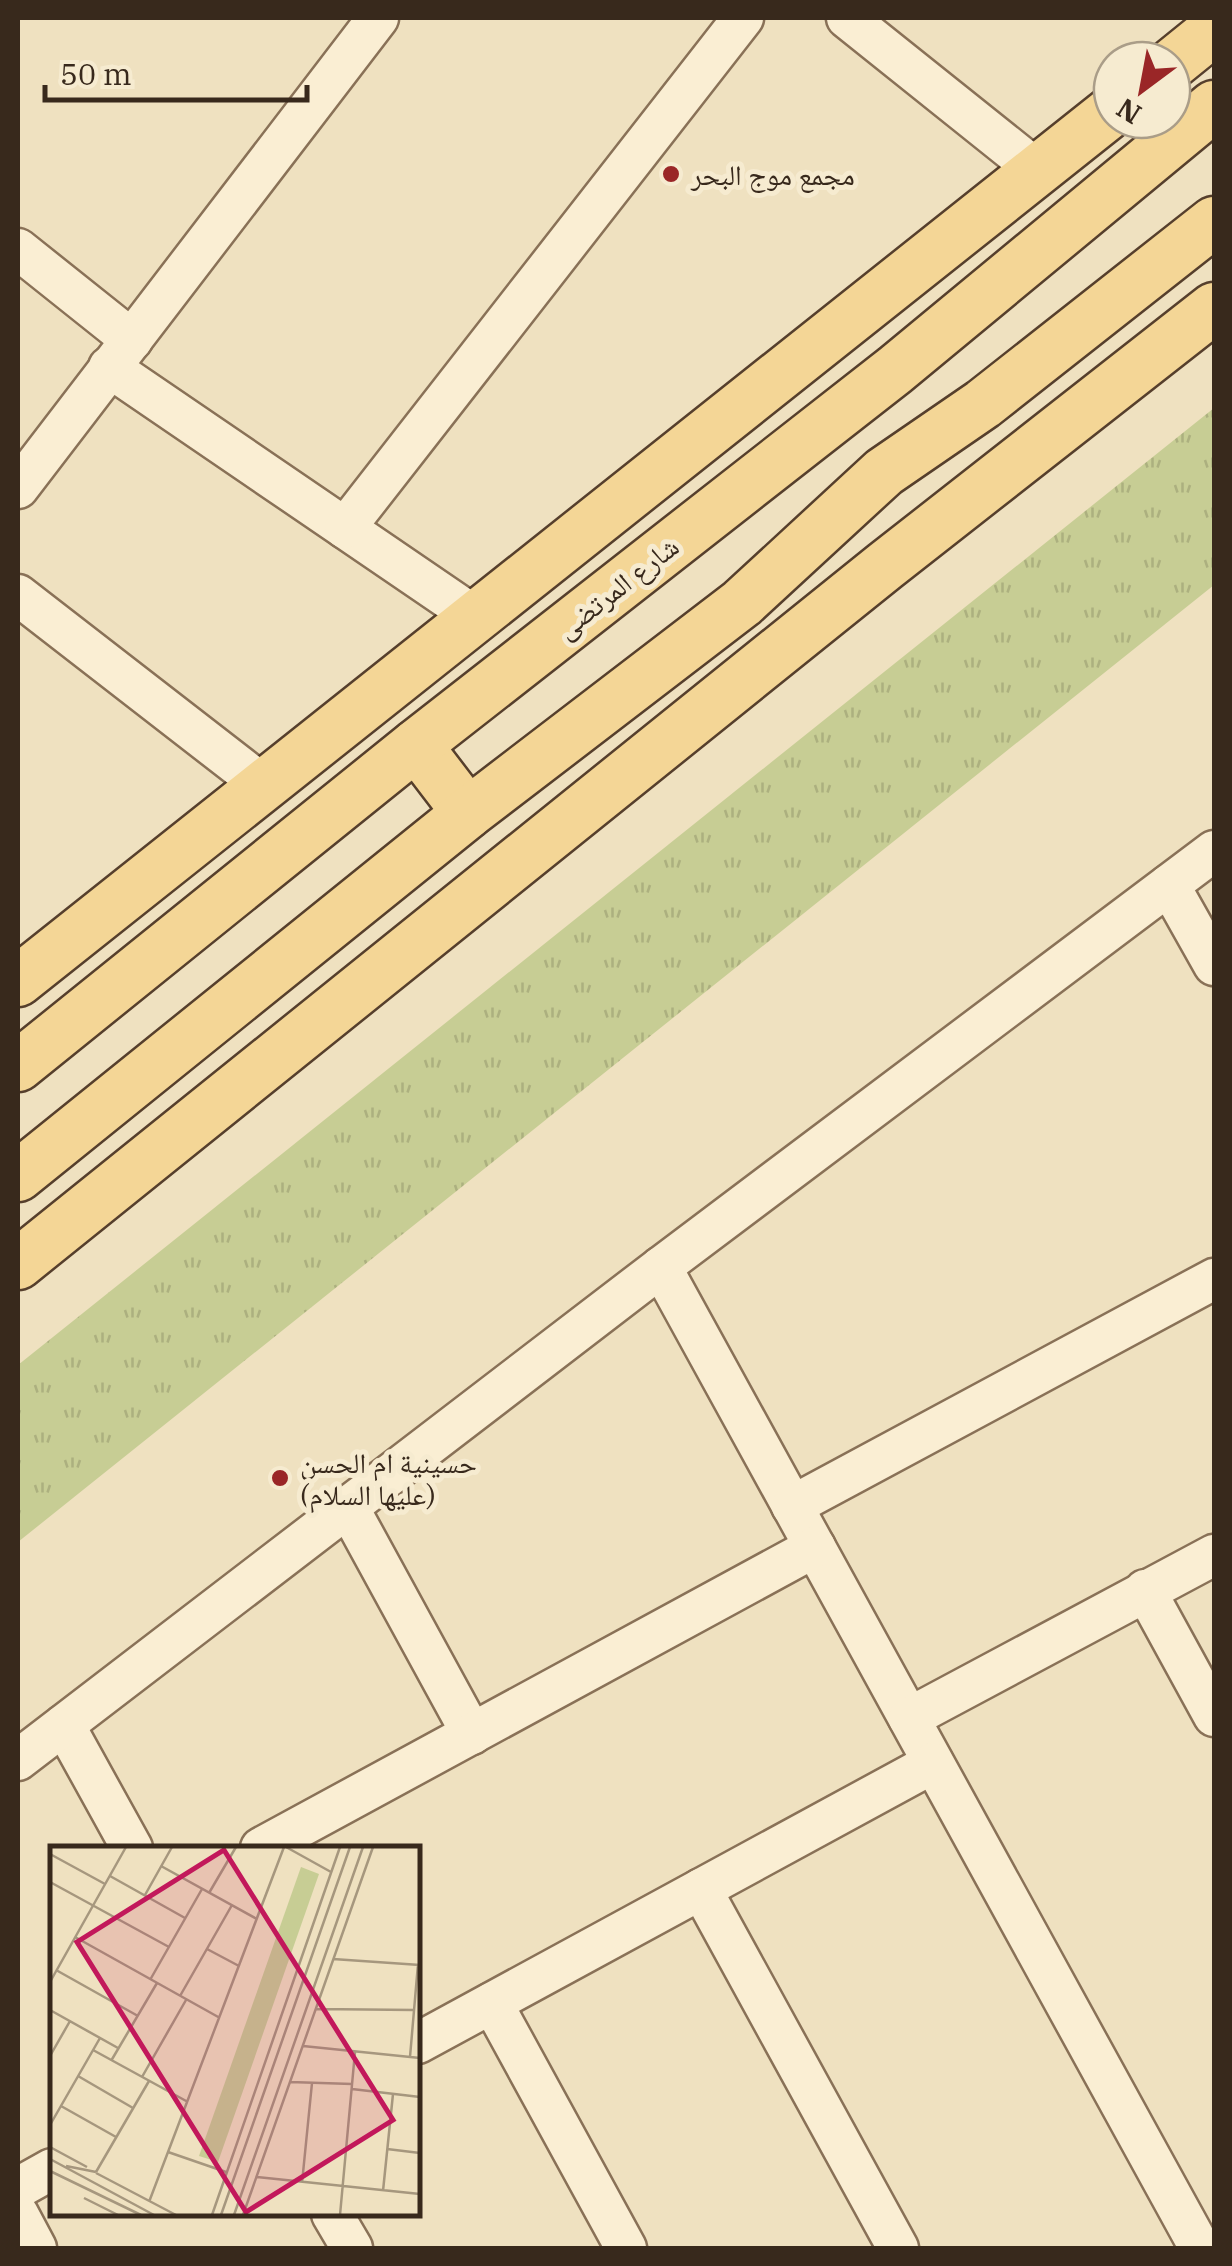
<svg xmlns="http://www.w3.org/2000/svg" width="1232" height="2266" viewBox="0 0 1232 2266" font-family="'IBM Plex Serif','Noto Naskh Arabic',serif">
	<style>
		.grass { fill: url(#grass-tufts) }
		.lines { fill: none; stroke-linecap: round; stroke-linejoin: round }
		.minor-casing { stroke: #897157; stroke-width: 45 }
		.major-casing { stroke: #563f2c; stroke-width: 55 }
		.minor { stroke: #faeed3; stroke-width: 40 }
		.major { stroke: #f4d696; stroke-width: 50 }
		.poi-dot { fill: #9a2627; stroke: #f6ebd0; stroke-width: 4 }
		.labels { text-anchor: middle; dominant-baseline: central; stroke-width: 10; stroke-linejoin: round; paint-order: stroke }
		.poi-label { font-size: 28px; fill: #38291c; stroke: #f6ebd0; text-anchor: start }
		.street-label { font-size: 28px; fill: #38291c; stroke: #f6ebd0 }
		.inset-road { fill: none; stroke: #a6977e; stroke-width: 2.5 }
		.view { fill: #c2185b; fill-opacity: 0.15; stroke: #c2185b; stroke-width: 5 }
		.inset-edge { fill: none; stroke: #38291c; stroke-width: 5 }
	</style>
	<defs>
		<pattern id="grass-tufts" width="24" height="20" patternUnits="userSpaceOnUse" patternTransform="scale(2.5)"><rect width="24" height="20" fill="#c7cd94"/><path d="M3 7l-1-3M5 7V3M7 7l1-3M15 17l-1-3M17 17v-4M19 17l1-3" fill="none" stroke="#acb07f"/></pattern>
	</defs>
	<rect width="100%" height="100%" fill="#efe1c0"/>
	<polygon class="grass" points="1214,408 1214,585 18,1542 18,1365"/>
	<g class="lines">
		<defs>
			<g id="minor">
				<polyline points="847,18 1037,170"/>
				<polyline points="18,249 132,340"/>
				<polyline points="109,367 474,616"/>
				<polyline points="18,488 378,18"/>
				<polyline points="345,528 743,18"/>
				<polyline points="18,595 263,785"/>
				<polyline points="1169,885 1214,965"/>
				<polyline points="661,1267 1200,2248"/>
				<polyline points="792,1506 1214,1279"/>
				<polyline points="348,1507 472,1734"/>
				<polyline points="1145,1590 1214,1716"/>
				<polyline points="909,1718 1214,1555"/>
				<polyline points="64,1725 132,1848"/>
				<polyline points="18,1760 661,1267 1214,851"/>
				<polyline points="261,1848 815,1547"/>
				<polyline points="701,1889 898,2248"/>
				<polyline points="492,2003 626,2248"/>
				<polyline points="418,2043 933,1763"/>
				<polyline points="18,2188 52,2169"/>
				<polyline points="18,2214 36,2248"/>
				<polyline points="332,2214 352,2248"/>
			</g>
			<g id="major">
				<polyline points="1172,64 1214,30"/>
				<polyline points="416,745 468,813"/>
				<polyline points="18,981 1112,111"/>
				<polyline points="18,1066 416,745 895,370 1214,106"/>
				<polyline points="18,1176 468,813 742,603 884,472 983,404 1214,222"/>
				<polyline points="18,1264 885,566 1214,308"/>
			</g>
		</defs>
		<use href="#minor" class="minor-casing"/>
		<use href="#major" class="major-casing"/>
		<use href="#minor" class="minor"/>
		<use href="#major" class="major"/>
	</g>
	<g class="poi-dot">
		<circle cx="671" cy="174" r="10"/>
		<circle cx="280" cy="1478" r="10"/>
	</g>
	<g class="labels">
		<g class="poi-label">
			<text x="691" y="174">مجمع موج البحر</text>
			<text x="300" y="1462">حسينية ام الحسن<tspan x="300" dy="32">(عليها السلام)</tspan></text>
		</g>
		<g class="street-label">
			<text transform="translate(617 587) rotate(-38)">شارع المرتضى</text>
		</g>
	</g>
	<g transform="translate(50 1846)">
		<rect width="370" height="370" fill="#efe1c0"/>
		<path d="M 251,21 L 269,28 L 168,316 L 149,310 Z" fill="#c7cd94"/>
		<path class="inset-road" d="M 236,1 L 281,26M 0,8 L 55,38M 111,20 L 207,73M 60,30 L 135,72M 0,36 L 119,101M 159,47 L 186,1M 95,49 L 122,1M 25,91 L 170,172M 157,103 L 189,120M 283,113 L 370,119M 6,124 L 88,170M 100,134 L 152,43M 0,136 L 76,1M 130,150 L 182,59M 266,163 L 364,164M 0,164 L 68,202M 253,200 L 370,212M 43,204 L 138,256M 0,210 L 20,175M 360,211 L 368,118M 61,215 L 107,137M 28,230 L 83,262M 92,231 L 136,154M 240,236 L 302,238M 302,243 L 370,251M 11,260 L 66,291M 0,279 L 50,192M 0,301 L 37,321M 337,303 L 370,307M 118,306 L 176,326M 0,313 L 104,369M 16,320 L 46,326M 0,325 L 91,369M 46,326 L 99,235M 46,327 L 126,369M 207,331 L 370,348M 252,337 L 262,237M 333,345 L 343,248M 34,352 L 68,369M 99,356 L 234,1M 162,369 L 290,1M 171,369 L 300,1M 184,369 L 313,1M 193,369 L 323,1M 290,369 L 305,206"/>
		<path class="view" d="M 174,4 L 343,274 L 196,366 L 27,96 Z"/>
		<rect width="370" height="370" class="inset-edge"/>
	</g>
	<rect width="1232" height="2266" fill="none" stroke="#38291c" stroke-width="40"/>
	<g transform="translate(1142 90) rotate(212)"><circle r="48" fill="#f6ebd0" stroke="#aa9d88" stroke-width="2.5"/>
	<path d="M0-8L18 38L0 25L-18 38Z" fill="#9a2627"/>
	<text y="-15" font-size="28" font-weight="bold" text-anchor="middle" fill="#38291c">N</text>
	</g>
	<path d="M45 85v15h262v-15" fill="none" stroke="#38291c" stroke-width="5"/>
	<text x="60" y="85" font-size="30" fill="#38291c" stroke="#f6ebd0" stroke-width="8" paint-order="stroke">50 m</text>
</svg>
